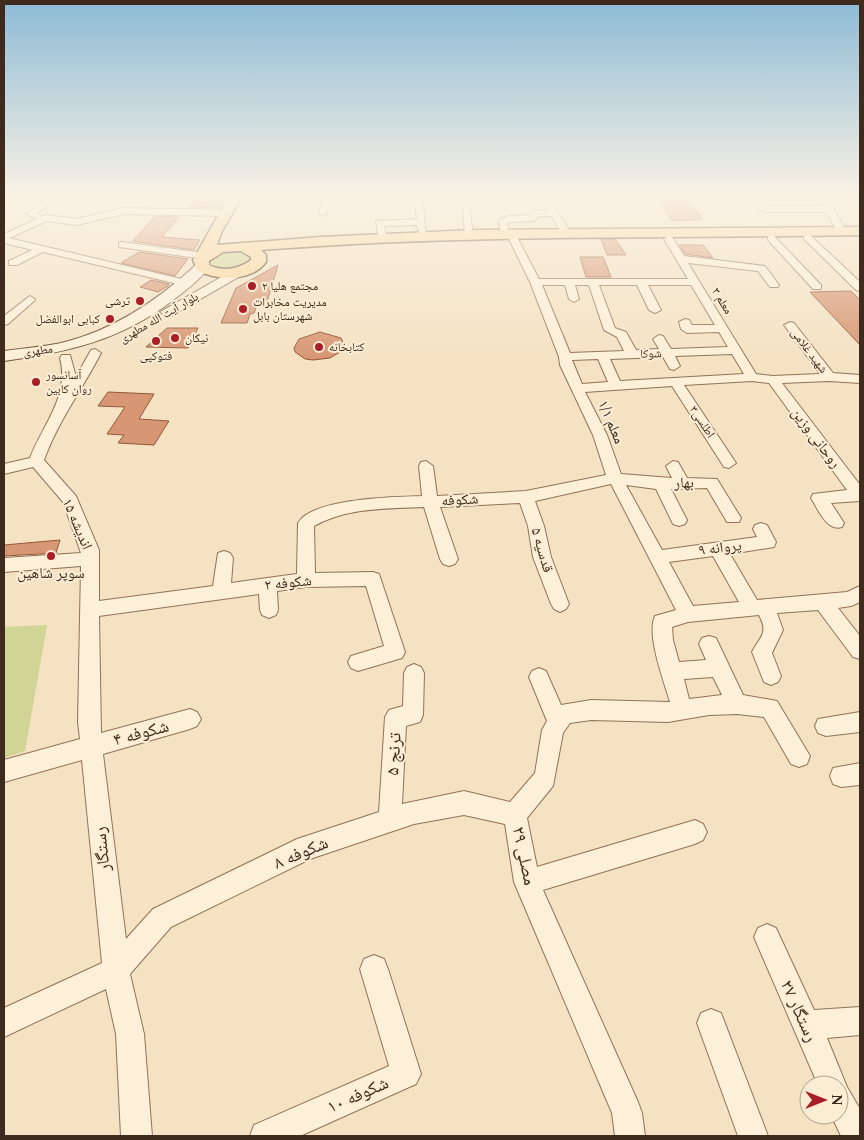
<svg xmlns="http://www.w3.org/2000/svg" width="864" height="1140" viewBox="0 0 864 1140" font-family="Spectral,'Noto Naskh Arabic',serif">
	<style>
		.green { fill: #d0d495 }
		.building { fill: #d79774; stroke: #935839 }
		.lines { fill: none; stroke-linecap: round; stroke-linejoin: round }
		.minor-casing { stroke: #917257; stroke-width: 2 }
		.secondary-casing { stroke: #73533a; stroke-width: 2 }
		.primary-casing { stroke: #5e402c; stroke-width: 3 }
		.minor { fill: #fdf0d8; fill-rule: evenodd }
		.secondary { fill: #fdf0d8; fill-rule: evenodd }
		.primary { fill: #fbd697; fill-rule: evenodd }
		.poi-dot { fill: #a81f28; stroke: #faedd4; stroke-width: 2 }
		.labels { text-anchor: middle; dominant-baseline: central; stroke-width: 4; stroke-linejoin: round; paint-order: stroke }
		.far-poi-label { font-size: 12px; fill: #3f2b1d; stroke: #faedd4; text-anchor: start }
		.far-street-label { font-size: 12px; fill: #3f2b1d; stroke: #faedd4 }
		.street-label { font-size: 15px; fill: #3f2b1d; stroke: #faedd4 }
		.poi-label { font-size: 15px; fill: #3f2b1d; stroke: #faedd4 }
		.near-street-label { font-size: 18px; fill: #3f2b1d; stroke: #faedd4 }
	</style>
	<rect width="100%" height="100%" fill="#f4e2c3"/>
	<g class="green">
		<path d="M 239,251 L 249,253 L 252,259 C 244,270 220,274 209,264 L 209,261 L 220,253 Z"/>
		<polygon points="47,625 25,751 4,758 4,627"/>
	</g>
	<g class="building">
		<polygon points="197,198 226,198 220,208 189,207"/>
		<polygon points="658,198 688,198 702,219 675,221 671,219"/>
		<polygon points="155,216 179,217 162,237 200,240 194,250 133,241"/>
		<polygon points="601,239 615,239 626,255 607,255"/>
		<polygon points="679,245 703,245 713,258 685,254"/>
		<polygon points="139,252 188,259 175,276 121,263"/>
		<polygon points="580,257 603,257 611,277 586,277"/>
		<polygon points="278,265 266,305 257,305 254,313 250,314 247,323 221,323 236,288"/>
		<polygon points="151,280 169,284 168,286 158,292 140,287"/>
		<polygon points="851,291 860,300 860,345 810,292"/>
		<polygon points="167,328 198,328 188,348 146,347"/>
		<polygon points="320,332 341,338 345,346 342,351 330,358 313,360 305,359 295,352 294,348 299,339"/>
		<polygon points="108,392 154,394 139,419 169,421 154,445 118,443 124,435 107,434 125,407 98,406"/>
		<polygon points="60,540 56,553 4,556 4,545"/>
	</g>
	<g class="lines">
		<defs>
			<g id="minor">
				<polygon points="49,198 59,198 37,213 41,217 46,215 77,219 124,208 225,210 229,213 225,216 124,214 77,225 47,221 9,238 190,281 191,283 186,286 43,252 17,265 9,265 9,261 32,250 4,243 4,234 37,219 26,214"/>
				<polygon points="279,198 287,198 282,203 279,202"/>
				<polygon points="322,198 330,198 327,213 323,216 319,213"/>
				<polygon points="414,198 422,198 426,235 420,235 417,225 384,226 387,238 379,240 376,221 417,219"/>
				<polygon points="545,198 553,198 553,204 570,232 568,234 562,234 552,216 539,216 534,221 510,222 507,223 509,233 501,235 499,220 508,216 531,215 536,210 549,211"/>
				<polygon points="749,198 758,198 768,206 824,206 820,199 828,198 846,231 838,233 826,212 767,212 757,208"/>
				<polygon points="462,200 469,202 473,236 465,234"/>
				<polygon points="804,235 810,235 860,282 860,291 856,290 804,239"/>
				<path d="M 669,236 L 672,237 L 684,256 L 765,266 L 779,285 L 778,287 L 770,287 L 758,271 L 688,263 L 756,374 L 773,376 L 820,374 L 784,325 L 790,322 L 794,323 L 833,373 L 860,375 L 860,383 L 829,381 L 782,383 L 860,485 L 860,501 L 831,503 L 844,523 L 842,527 C 827,532 818,509 811,498 L 813,494 L 847,490 L 769,383 L 752,381 L 684,385 L 736,463 L 729,468 L 724,467 L 672,386 L 585,392 L 607,435 L 621,474 L 672,478 L 666,466 L 673,461 L 678,462 L 687,478 L 717,479 L 741,518 L 739,522 L 727,522 L 707,488 L 671,489 L 687,520 L 685,524 L 679,526 L 673,524 L 656,489 L 626,485 L 662,550 L 757,537 L 753,529 L 755,525 L 761,523 L 767,525 L 776,542 L 774,547 L 730,554 L 757,600 L 847,592 L 860,586 L 860,602 L 851,606 L 838,608 L 860,636 L 860,659 L 853,657 L 818,610 L 777,613 L 783,630 L 772,653 L 781,676 L 778,682 L 771,685 L 764,682 L 752,652 C 760,636 769,634 759,615 L 688,622 L 672,627 L 673,640 L 679,662 L 706,660 L 699,644 L 702,638 L 709,636 L 716,638 L 743,695 L 777,701 L 810,756 L 807,764 L 799,767 L 791,764 L 764,717 L 737,714 L 709,715 L 668,722 L 591,720 L 570,723 L 563,733 L 553,786 L 527,818 L 537,867 L 695,820 L 703,824 L 707,832 L 703,840 L 695,844 L 543,890 L 638,1102 L 642,1113 L 645,1136 L 615,1136 L 612,1113 L 514,882 L 505,824 L 464,815 L 414,824 L 310,859 L 171,927 L 130,974 L 144,1034 L 152,1136 L 121,1136 L 116,1034 L 106,989 L 4,1037 L 4,1008 L 102,963 L 82,760 L 4,782 L 4,760 L 80,739 L 78,722 L 81,566 L 4,572 L 4,558 L 81,553 L 63,502 L 33,467 L 4,474 L 4,464 L 30,458 C 43,424 70,396 60,358 L 62,355 L 70,355 L 76,377 L 91,350 L 95,349 L 101,353 C 82,390 58,421 44,460 L 76,496 L 99,550 L 99,601 L 213,586 L 218,553 L 224,551 L 230,553 L 233,558 L 231,583 L 297,574 L 298,523 C 312,498 395,497 422,496 L 419,466 L 421,462 L 426,461 L 433,466 L 437,496 L 526,491 L 606,475 L 593,435 L 560,365 L 559,357 L 530,282 L 509,239 L 517,237 L 539,279 L 688,279 L 664,239 ZM 542,285 L 565,285 L 569,299 L 574,302 L 579,299 L 575,285 L 589,285 L 604,330 L 617,337 L 624,351 L 570,353 ZM 599,285 L 637,285 L 649,310 L 655,313 L 661,310 L 648,285 L 691,285 L 715,325 L 692,325 L 689,320 L 685,319 L 679,322 L 681,329 L 687,333 L 719,332 L 728,347 L 671,349 L 663,336 L 659,335 L 653,339 L 659,349 L 636,350 L 626,332 L 615,328 ZM 732,354 L 744,374 L 620,381 L 610,359 L 663,357 L 670,369 L 674,370 L 680,366 L 675,356 ZM 598,359 L 608,382 L 582,384 L 572,360 ZM 611,484 L 676,610 L 655,616 C 646,635 664,681 670,702 L 591,700 L 561,705 L 546,671 L 539,668 L 532,671 L 529,677 L 547,721 L 542,730 L 535,773 L 510,802 L 464,791 L 402,804 L 406,726 L 420,722 L 423,715 L 424,673 L 421,667 L 414,664 L 407,667 L 404,673 L 403,706 L 389,710 L 385,717 L 379,812 L 297,839 L 153,909 L 126,939 L 103,754 L 190,729 L 197,726 L 201,719 L 197,712 L 190,709 L 101,733 L 99,616 L 259,594 L 260,610 L 262,615 L 269,618 L 276,615 L 278,610 L 277,591 L 306,587 L 366,586 L 384,646 L 351,656 L 348,662 L 351,668 L 358,671 L 402,658 L 405,652 L 379,574 L 373,572 L 315,573 L 314,526 C 349,507 386,509 424,507 L 440,559 L 443,564 L 449,566 L 455,564 L 458,559 L 440,507 L 520,503 L 528,526 L 533,557 L 551,604 L 554,609 L 560,612 L 566,609 L 569,604 L 551,557 L 544,526 L 535,501 ZM 713,556 L 739,602 L 693,606 L 669,562 ZM 713,677 L 722,695 L 689,699 L 684,679 Z"/>
				<polygon points="768,236 774,236 821,285 821,289 813,289 768,240"/>
				<polygon points="122,242 204,253 209,256 204,259 119,247 119,243"/>
				<polygon points="30,296 35,299 34,301 8,324 4,325 4,316"/>
				<polygon points="860,712 860,732 826,736 818,733 815,726 818,719"/>
				<polygon points="860,763 860,785 841,787 833,784 830,776 833,768"/>
				<polygon points="767,924 776,928 814,1010 860,1007 860,1035 827,1038 847,1087 860,1109 860,1136 841,1136 831,1115 839,1115 839,1085 818,1085 754,937 758,928"/>
				<polygon points="374,955 384,959 388,969 421,1074 416,1084 300,1136 250,1136 254,1125 389,1066 360,969 364,959"/>
				<polygon points="711,1009 721,1013 768,1136 738,1136 697,1023 701,1013"/>
			</g>
			<g id="secondary">
				<path d="M 202,263 L 209,267 C 200,280 185,291 172,301 C 119,341 68,352 4,361 L 4,351 C 24,348 45,347 65,342 C 116,329 159,299 197,264 Z"/>
				<polygon points="237,268 242,269 244,272 242,275 173,315 168,317 160,312"/>
			</g>
			<path id="primary" d="M 228,198 L 241,198 L 221,233 L 217,245 L 321,237 L 475,230 L 860,227 L 860,235 C 660,239 461,234 261,250 L 266,255 L 266,262 C 251,282 216,281 197,270 L 193,260 ZM 241,251 L 251,257 L 251,260 C 239,269 223,272 209,265 L 209,261 L 223,252 Z"/>
		</defs>
		<use href="#minor" class="minor-casing"/>
		<use href="#secondary" class="secondary-casing"/>
		<use href="#primary" class="primary-casing"/>
		<use href="#minor" class="minor"/>
		<use href="#secondary" class="secondary"/>
		<use href="#primary" class="primary"/>
	</g>
	<linearGradient id="sky" x2="0" y2="1"><stop stop-color="#8dbbd6"/><stop offset="0.55" stop-color="#faf2e4"/><stop offset="1" stop-color="#faf2e4" stop-opacity="0"/></linearGradient>
	<rect width="864" height="358" fill="url(#sky)"/>
	<g class="poi-dot">
		<circle cx="252" cy="286" r="5"/>
		<circle cx="140" cy="301" r="5"/>
		<circle cx="243" cy="309" r="5"/>
		<circle cx="110" cy="319" r="5"/>
		<circle cx="175" cy="338" r="5"/>
		<circle cx="156" cy="341" r="5"/>
		<circle cx="319" cy="347" r="5"/>
		<circle cx="36" cy="382" r="5"/>
		<circle cx="51" cy="556" r="5"/>
	</g>
	<g class="labels">
		<g class="far-poi-label">
			<text x="262" y="286">مجتمع هلیا ۲</text>
			<text x="130" y="301" text-anchor="end">ترشی</text>
			<text x="253" y="302">مدیریت مخابرات<tspan x="253" dy="14">شهرستان بابل</tspan></text>
			<text x="100" y="319" text-anchor="end">کبابی ابوالفضل</text>
			<text x="185" y="338">نیکان</text>
			<text x="329" y="347">کتابخانه</text>
			<text x="156" y="356" text-anchor="middle">فتوکپی</text>
			<text x="46" y="375">آسانسور<tspan x="46" dy="14">روان کابین</tspan></text>
		</g>
		<g class="far-street-label">
			<text transform="translate(722 301) rotate(59)">معلم ۳</text>
			<text transform="translate(159 318) rotate(-30)">بلوار آیت الله مطهری</text>
			<text transform="translate(38 351) rotate(-8)">مطهری</text>
			<text transform="translate(809 351) rotate(53)">شهید غلامی</text>
			<text transform="translate(651 354) rotate(-2)">شوکا</text>
			<text transform="translate(702 422) rotate(56)">اطلسی۳</text>
		</g>
		<g class="street-label">
			<text transform="translate(611 422) rotate(67)">معلم ۱/۱</text>
			<text transform="translate(816 438) rotate(53)">روحانی وزین</text>
			<text transform="translate(684 483) rotate(-1)">بهار</text>
			<text transform="translate(460 500) rotate(-3)">شکوفه</text>
			<text transform="translate(77 524) rotate(67)">اندیشه ۱۵</text>
			<text transform="translate(720 548) rotate(-7)">پروانه ۹</text>
			<text transform="translate(542 550) rotate(74)">قدسیه ۵</text>
			<text transform="translate(288 583) rotate(-6)">شکوفه ۲</text>
		</g>
		<g class="poi-label">
			<text x="51" y="573">سوپر شاهین</text>
		</g>
		<g class="near-street-label">
			<text transform="translate(141 733) rotate(-15)">شکوفه ۴</text>
			<text transform="translate(394 754) rotate(-87)">ترنج ۵</text>
			<text transform="translate(102 849) rotate(-96)">رستگار</text>
			<text transform="translate(301 853) rotate(-23)">شکوفه ۸</text>
			<text transform="translate(524 856) rotate(78)">مصلی ۲۹</text>
			<text transform="translate(799 1011) rotate(66)">رستگار ۲۷</text>
			<text transform="translate(358 1095) rotate(-24)">شکوفه ۱۰</text>
		</g>
	</g>
	<rect width="864" height="1140" fill="none" stroke="#3f2b1d" stroke-width="10"/>
	<g transform="translate(824 1100) rotate(90)"><circle r="24" fill="#faedd4" stroke="#af9f8b"/>
	<path d="M0-4L9 19L0 12L-9 19Z" fill="#a81f28"/>
	<text y="-8" font-size="14" font-weight="bold" text-anchor="middle" fill="#3f2b1d">N</text>
	</g>
</svg>
